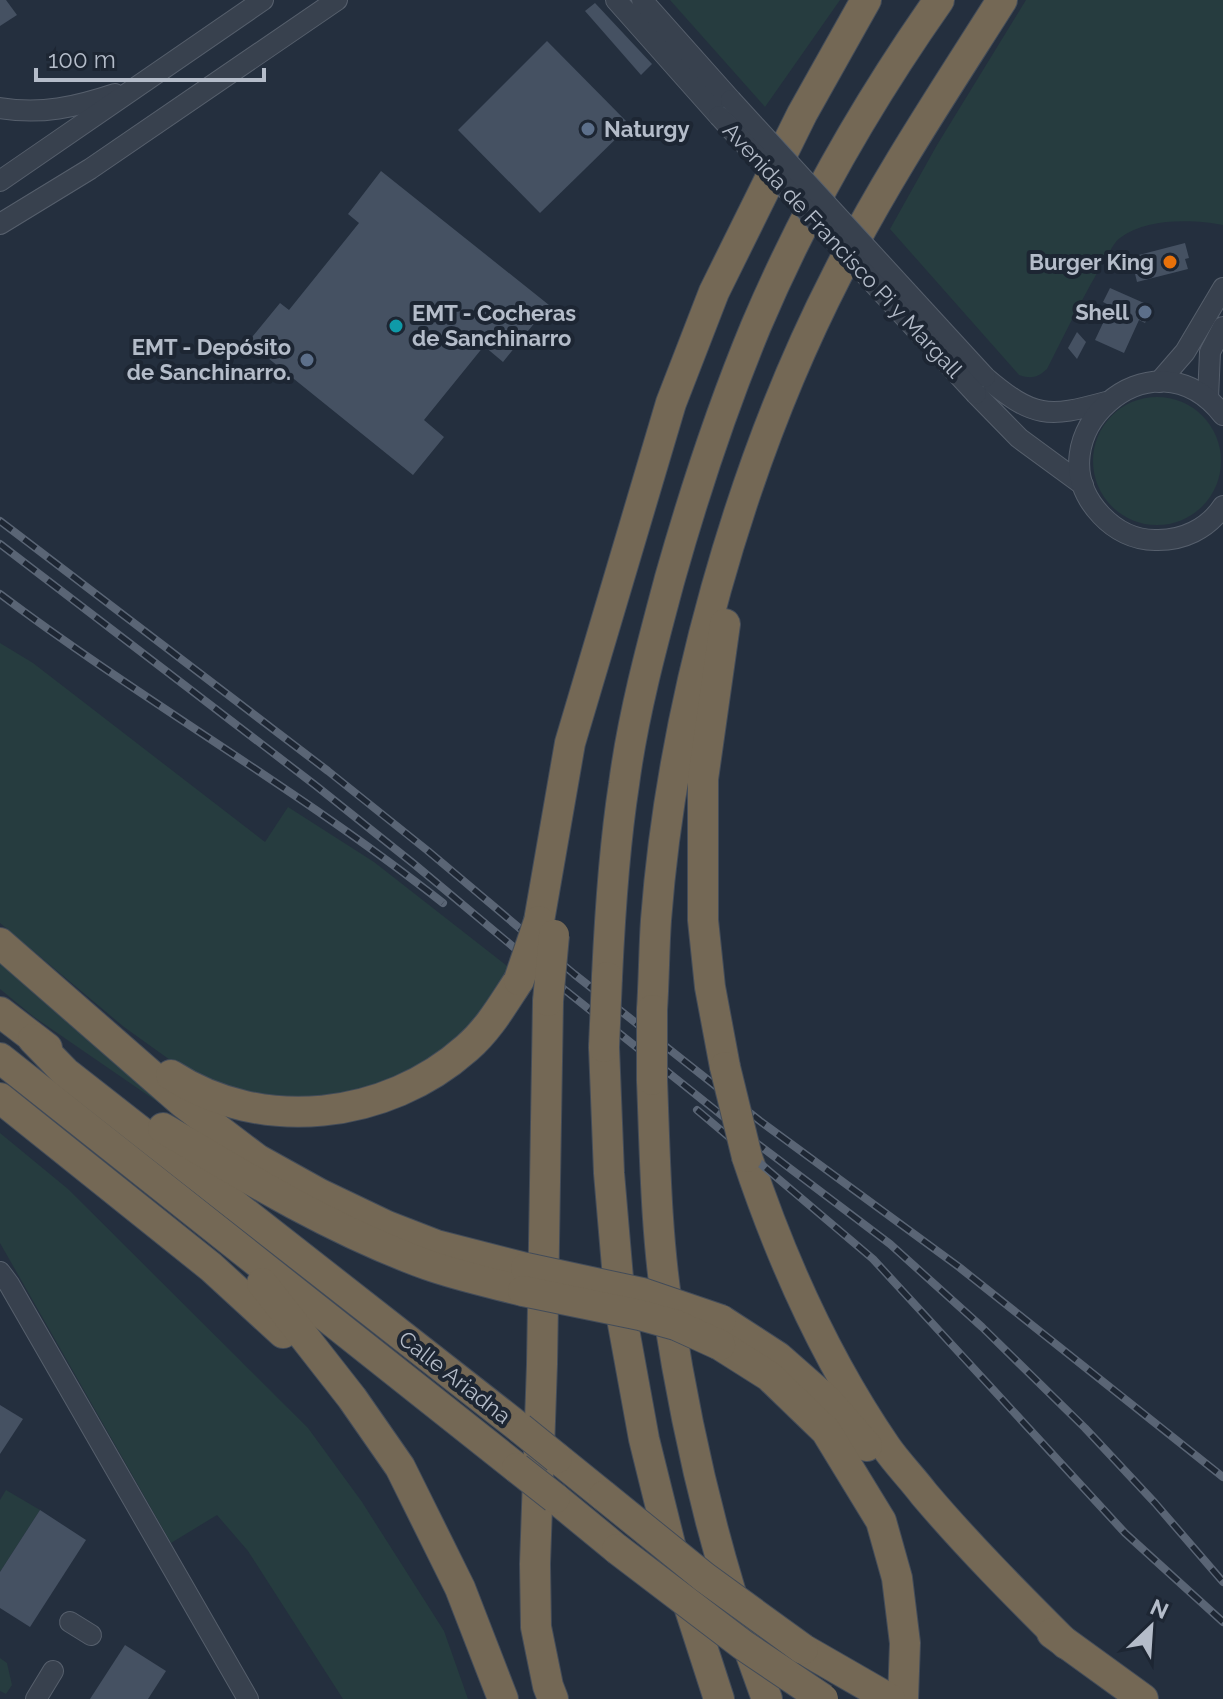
<svg xmlns="http://www.w3.org/2000/svg" width="1223" height="1699" viewBox="0 0 1223 1699" font-family="Raleway,sans-serif">
	<style>
		.green { fill: #263c3f }
		.building { fill: #455162 }
		.lines { fill: none; stroke-linecap: round; stroke-linejoin: round }
		.minor-casing { stroke: #565f6c; stroke-width: 22 }
		.highway-casing { stroke: #434c59; stroke-width: 32 }
		.minor { stroke: #38414e; stroke-width: 20 }
		.highway { stroke: #746855; stroke-width: 30 }
		.rail-casing { stroke: #5a6575; stroke-width: 8 }
		.rail { stroke: #1d2633; stroke-width: 5; stroke-dasharray: 15; stroke-linecap: butt }
		.minor-bridge-casing { stroke: #565f6c; stroke-width: 22; stroke-linecap: butt }
		.highway-bridge-casing { stroke: #434c59; stroke-width: 32; stroke-linecap: butt }
		.minor-bridge { stroke: #38414e; stroke-width: 20 }
		.highway-bridge { stroke: #746855; stroke-width: 30 }
		.service-dot { fill: #5c6f8a; stroke: #1d2633; stroke-width: 3 }
		.food-dot { fill: #e8710a; stroke: #1d2633; stroke-width: 3 }
		.culture-dot { fill: #0f9aa8; stroke: #1d2633; stroke-width: 3 }
		.labels { text-anchor: middle; dominant-baseline: central; stroke-width: 8; stroke-linejoin: round; paint-order: stroke }
		.poi-label { font-size: 22px; font-weight: bold; fill: #b4bcc9; stroke: #1d2633; text-anchor: end }
		.street-label { font-size: 22px; fill: #b4bcc9; stroke: #1d2633 }
	</style>
	<rect width="100%" height="100%" fill="#242f3e"/>
	<g class="green">
		<polygon points="670,0 840,0 765,107"/>
		<path d="M 1026,0 L 1223,0 L 1223,225 C 1193,219 1145,218 1120,238 C 1114,242 1110,252 1106,258 C 1084,294 1066,332 1047,369 C 1037,378 1031,379 1019,375 L 890,229 L 937,145 Z"/>
		<circle cx="1157" cy="461" r="64"/>
		<polygon points="0,643 33,663 265,842 288,807 374,862 511,969 476,1023 440,1055 393,1081 329,1099 262,1098 184,1070 124,1027 0,923"/>
		<polygon points="0,958 197,1129 34,1017 0,989"/>
		<polygon points="0,1133 68,1189 308,1428 362,1502 444,1631 468,1699 343,1699 248,1551 217,1515 171,1543 0,1243"/>
		<polygon points="6,1490 40,1510 0,1572 0,1500"/>
		<polygon points="0,1658 7,1663 12,1685 6,1694 0,1691"/>
	</g>
	<g class="building">
		<polygon points="0,0 6,0 17,15 0,26"/>
		<polygon points="595,3 652,64 641,75 585,11"/>
		<polygon points="547,41 630,125 540,213 458,130"/>
		<polygon points="381,171 549,305 503,362 484,346 424,420 444,437 413,475 248,342 280,303 289,310 359,223 348,214"/>
		<polygon points="1185,243 1189,258 1185,259 1188,269 1137,282 1131,257"/>
		<polygon points="1110,288 1153,307 1145,323 1139,320 1124,353 1095,340 1111,306 1103,302"/>
		<polygon points="1077,332 1086,342 1077,359 1068,348"/>
		<polygon points="0,1405 23,1419 0,1454"/>
		<polygon points="40,1510 86,1540 30,1627 0,1608 0,1572"/>
		<polygon points="125,1645 166,1671 148,1699 90,1699"/>
	</g>
	<g class="lines">
		<defs>
			<g id="minor">
				<polyline points="616,0 719,116"/>
				<polyline points="642,0 731,100"/>
				<path d="M 0,108 C 41,115 76,107 115,94"/>
				<polyline points="0,181 263,0"/>
				<polyline points="0,224 90,169 337,0"/>
				<path d="M 985,377 C 1033,418 1048,418 1106,402"/>
				<polyline points="1159,382 1185,352 1223,288"/>
				<polyline points="976,394 1019,438 1083,485"/>
				<polyline points="1208,398 1210,352 1223,327"/>
				<path d="M 1223,415 C 1152,324 1029,439 1101,515 C 1115,530 1134,540 1155,540 C 1182,541 1208,529 1223,506"/>
				<polyline points="0,1272 9,1284 248,1699"/>
				<polyline points="70,1622 91,1635"/>
				<polyline points="36,1699 53,1671"/>
			</g>
			<g id="highway">
				<polyline points="539,921 570,743 671,403 714,292 802,114 866,0"/>
				<polyline points="0,943 182,1102 257,1159 320,1194 387,1226 436,1245 526,1268"/>
				<path d="M 607,977 C 610,912 614,848 624,784 C 633,715 652,645 670,578 C 694,493 722,408 756,326 C 804,213 868,101 939,0"/>
				<polyline points="548,1001 542,1364 535,1564 536,1627 548,1686 553,1699"/>
				<path d="M 652,1010 C 654,980 654,950 656,920 C 672,708 740,464 837,275 C 885,180 945,90 1002,0"/>
				<polyline points="0,1012 47,1048"/>
				<polyline points="33,1039 65,1072 520,1428"/>
				<polyline points="604,1047 609,1173 621,1313 644,1439 674,1560 719,1699"/>
				<polyline points="0,1058 517,1468"/>
				<polyline points="725,1067 710,987 703,920 703,779 725,624"/>
				<path d="M 171,1075 C 262,1134 386,1120 467,1048 C 489,1029 503,1004 519,980"/>
				<path d="M 652,1080 C 655,1157 656,1235 668,1311 C 688,1442 720,1575 767,1699"/>
				<polyline points="0,1098 211,1267 283,1333"/>
				<path d="M 163,1128 C 248,1179 334,1231 428,1265 C 459,1276 492,1283 523,1291"/>
				<path d="M 747,1157 C 781,1259 825,1358 886,1447 C 897,1463 912,1478 924,1494 C 969,1547 1017,1595 1066,1644"/>
				<polyline points="262,1283 352,1398 400,1467 460,1588 503,1699"/>
				<polyline points="721,1320 778,1357 828,1401 867,1446"/>
				<polyline points="720,1345 769,1376 826,1431 881,1521 897,1578 905,1643 903,1699"/>
				<polyline points="557,1458 604,1496"/>
				<polyline points="555,1498 617,1549"/>
				<polyline points="1052,1633 1143,1699"/>
				<polyline points="803,1649 890,1699"/>
			</g>
		</defs>
		<use href="#minor" class="minor-casing"/>
		<use href="#highway" class="highway-casing"/>
		<use href="#minor" class="minor"/>
		<use href="#highway" class="highway"/>
		<defs>
			<g id="rail">
				<polyline points="0,521 328,771 428,851 574,974 760,1121 959,1267 1223,1477"/>
				<polyline points="0,544 315,785 414,864 565,990 759,1145 890,1244 982,1327 1085,1428 1155,1503 1223,1582"/>
				<path d="M 0,594 C 144,702 301,791 443,903"/>
				<polyline points="697,1110 873,1259 1125,1533 1223,1622"/>
			</g>
		</defs>
		<use href="#rail" class="rail-casing"/>
		<use href="#rail" class="rail"/>
		<defs>
			<g id="minor-bridge">
				<polyline points="731,100 985,377"/>
				<polyline points="719,116 976,394"/>
			</g>
			<g id="highway-bridge">
				<polyline points="519,980 539,921"/>
				<polyline points="548,1001 554,935"/>
				<polyline points="652,1010 652,1080"/>
				<polyline points="604,1047 607,977"/>
				<polyline points="725,1067 747,1157"/>
				<polyline points="526,1268 642,1293 721,1320"/>
				<polyline points="523,1291 640,1315 676,1325 720,1345"/>
				<polyline points="520,1428 557,1458"/>
				<polyline points="517,1468 555,1498"/>
				<polyline points="604,1496 704,1577 803,1649"/>
				<polyline points="617,1549 743,1645 823,1699"/>
			</g>
		</defs>
		<use href="#minor-bridge" class="minor-bridge-casing"/>
		<use href="#highway-bridge" class="highway-bridge-casing"/>
		<use href="#minor-bridge" class="minor-bridge"/>
		<use href="#highway-bridge" class="highway-bridge"/>
	</g>
	<g class="service-dot">
		<circle cx="588" cy="129" r="8"/>
		<circle cx="1145" cy="312" r="8"/>
		<circle cx="307" cy="360" r="8"/>
	</g>
	<circle class="food-dot" cx="1170" cy="262" r="8"/>
	<circle class="culture-dot" cx="396" cy="326" r="8"/>
	<g class="labels">
		<g class="poi-label">
			<text x="604" y="129" text-anchor="start">Naturgy</text>
			<text x="1154" y="262">Burger King</text>
			<text x="1129" y="312">Shell</text>
			<text x="412" y="313" text-anchor="start">EMT - Cocheras<tspan x="412" dy="25">de Sanchinarro</tspan></text>
			<text x="291" y="347">EMT - Depósito<tspan x="291" dy="25">de Sanchinarro.</tspan></text>
		</g>
		<g class="street-label">
			<text transform="translate(843 250) rotate(47)">Avenida de Francisco Pi y Margall</text>
			<text transform="translate(455 1377) rotate(38)">Calle Ariadna</text>
		</g>
	</g>
	<g transform="translate(1151 1627) rotate(25)" stroke="#1d2633" stroke-width="6" paint-order="stroke">
	<path d="M0-6L14 30L0 20L-14 30Z" fill="#b4bcc9"/>
	<text y="-12" font-size="22" font-weight="bold" text-anchor="middle" fill="#b4bcc9">N</text>
	</g>
	<path d="M36 68v12h228v-12" fill="none" stroke="#b4bcc9" stroke-width="4"/>
	<text x="48" y="68" font-size="24" fill="#b4bcc9" stroke="#1d2633" stroke-width="6" paint-order="stroke">100 m</text>
</svg>
